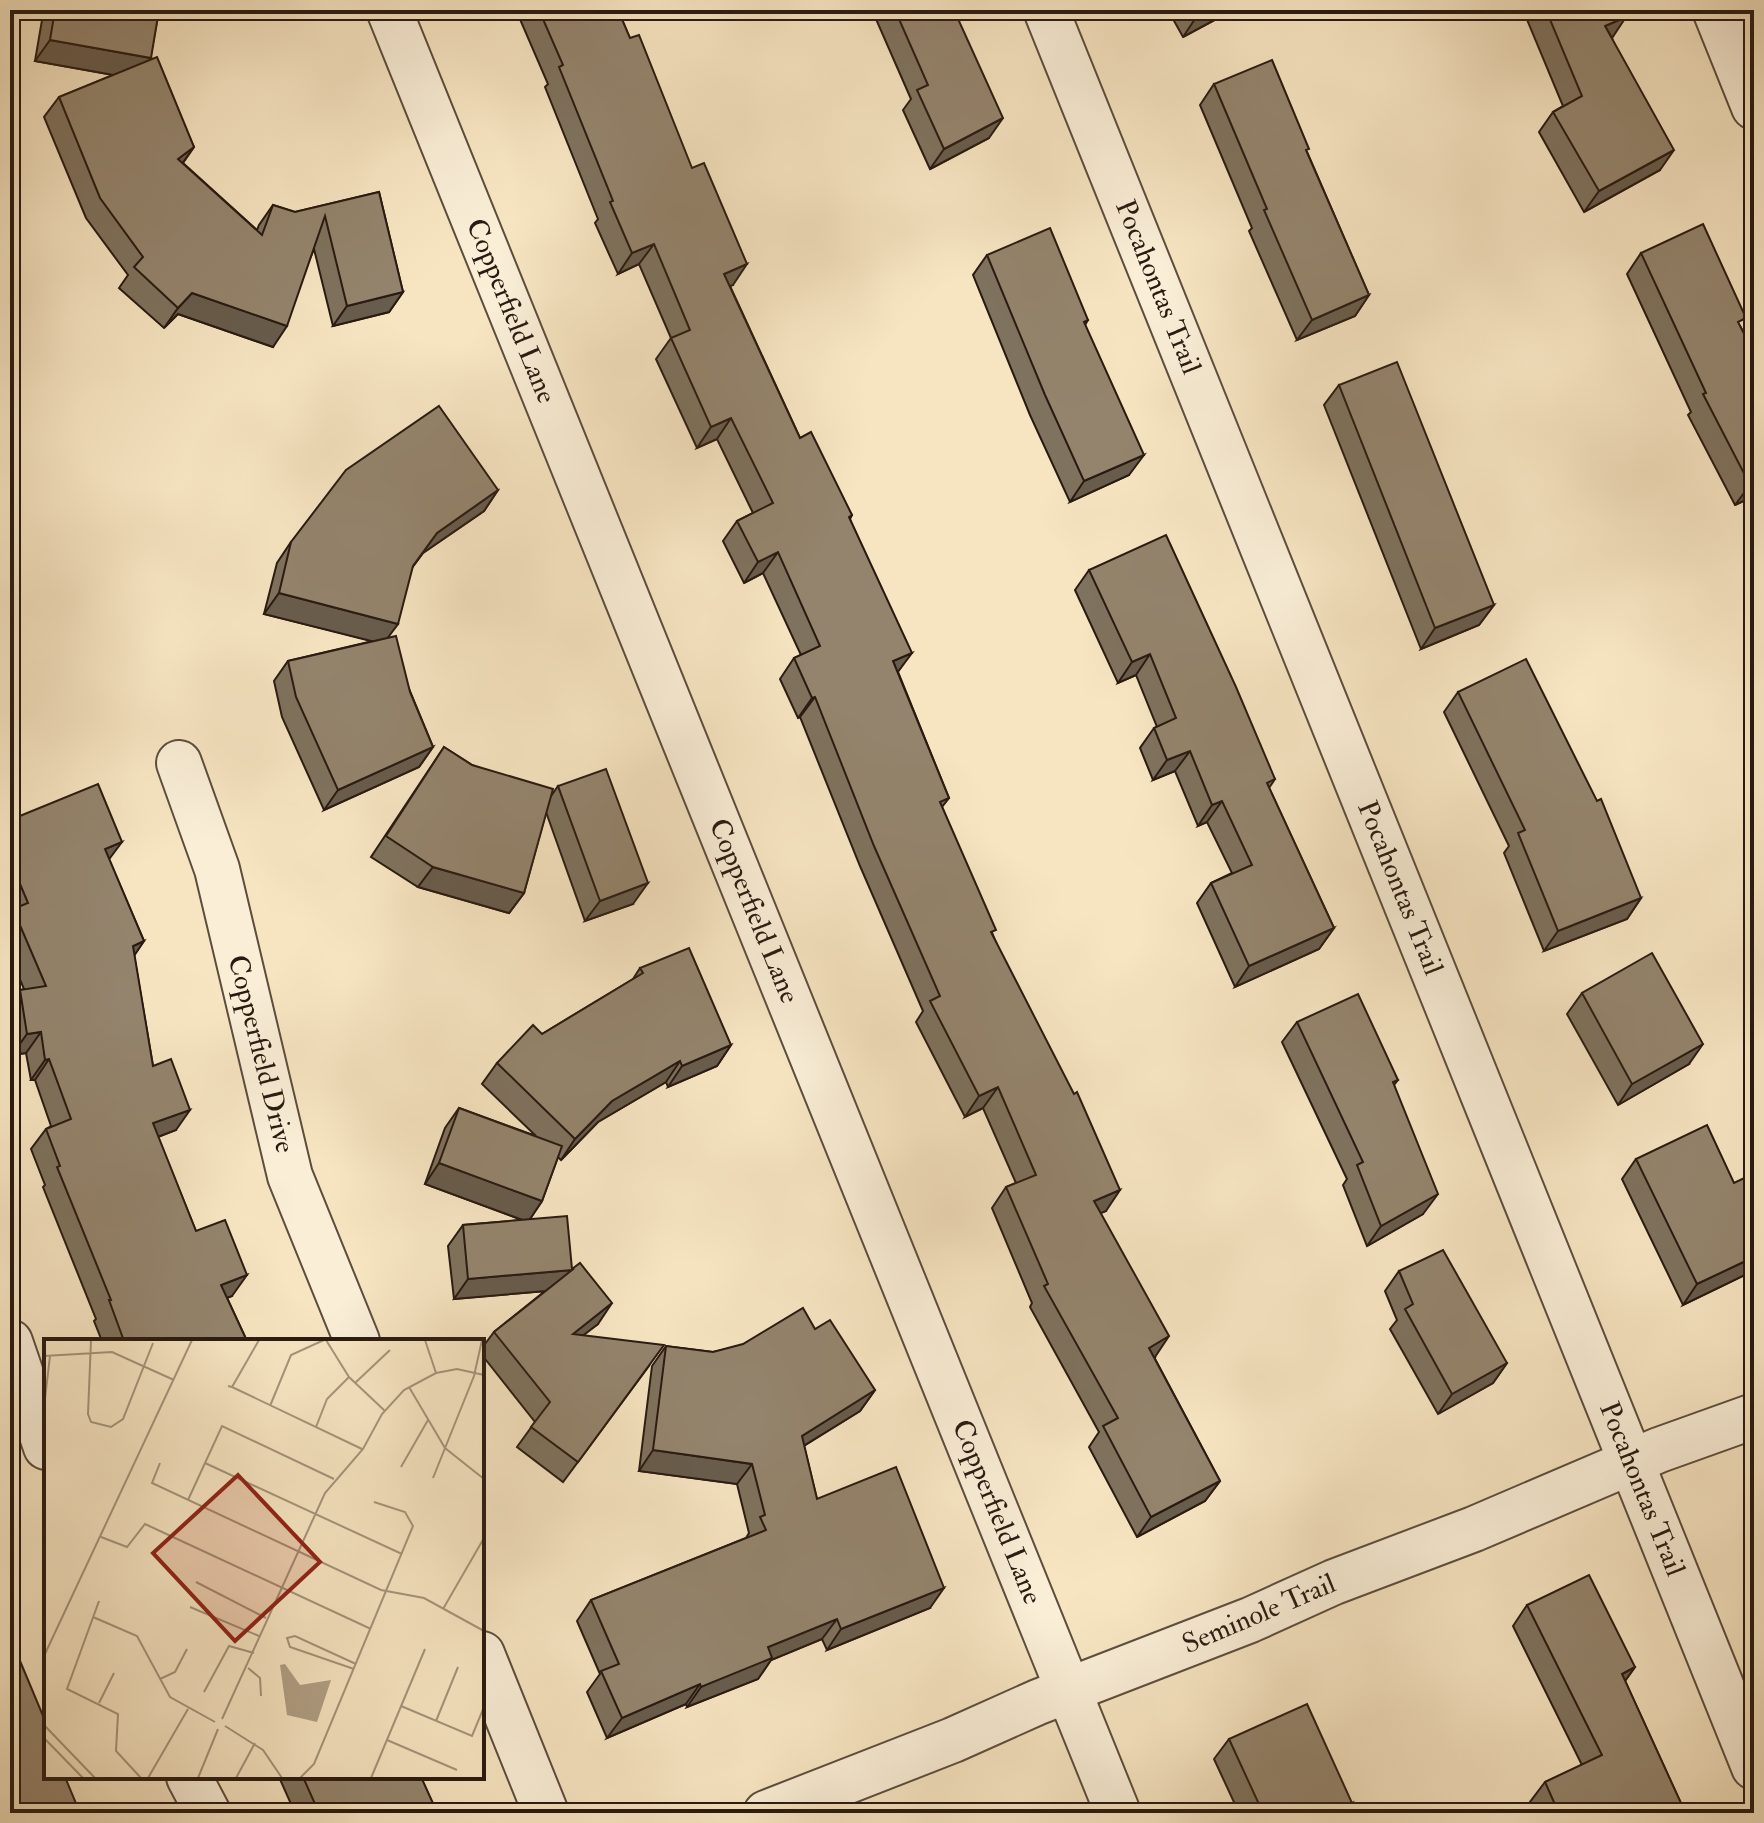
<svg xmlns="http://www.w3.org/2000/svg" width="1764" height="1823" viewBox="0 0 1764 1823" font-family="'IM FELL Double Pica',serif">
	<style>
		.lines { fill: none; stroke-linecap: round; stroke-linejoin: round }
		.minor-casing { stroke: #5c4d3d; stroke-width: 48 }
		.minor { stroke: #faeed7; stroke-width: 44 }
		.wall { fill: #7f725e; stroke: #291a11; stroke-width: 2 }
		.shaded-wall { fill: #685c4c; stroke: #291a11; stroke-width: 2 }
		.building { fill: #94846d; stroke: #291a11; stroke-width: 2 }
		.labels { text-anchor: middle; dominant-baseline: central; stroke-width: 6; stroke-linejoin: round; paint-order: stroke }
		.street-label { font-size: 28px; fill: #291a11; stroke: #faeed7 }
		.inset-road { fill: none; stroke: #a5947b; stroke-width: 2 }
		.view { fill: #8f2418; fill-opacity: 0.15; stroke: #8f2418; stroke-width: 4 }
		.inset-edge { fill: none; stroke: #291a11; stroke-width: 4 }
	</style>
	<rect width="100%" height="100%" fill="#f7e5c2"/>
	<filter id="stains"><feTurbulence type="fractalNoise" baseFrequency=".0025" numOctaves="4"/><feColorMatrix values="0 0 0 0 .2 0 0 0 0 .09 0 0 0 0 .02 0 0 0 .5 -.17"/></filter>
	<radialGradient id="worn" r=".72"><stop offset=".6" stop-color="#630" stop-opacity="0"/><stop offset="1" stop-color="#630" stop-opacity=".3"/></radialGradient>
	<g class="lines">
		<defs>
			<g id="minor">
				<polyline points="389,10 1118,1813"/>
				<polyline points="1046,10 1754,1767"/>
				<polyline points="1715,10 1754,107"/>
				<polyline points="179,763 217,869 290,1176 357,1341"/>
				<polyline points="10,1342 46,1447"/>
				<polyline points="482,1654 546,1813"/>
				<polyline points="189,1777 208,1813"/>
				<polyline points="766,1813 953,1740 1038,1702 1250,1620 1334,1582 1474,1529 1659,1450 1754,1416"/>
			</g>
		</defs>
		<use href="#minor" class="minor-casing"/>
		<use href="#minor" class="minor"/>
	</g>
	<g class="wall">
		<polygon points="47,10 159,10 150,60 194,147 183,163 257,230 259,225 273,205 295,212 379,192 403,292 389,312 333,326 314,249 273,347 178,314 164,328 119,288 128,275 86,218 44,117 59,97 113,75 35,61 42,20"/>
		<polygon points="159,10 174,10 169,16"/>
		<polygon points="516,10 618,10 733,285 730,286 800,438 852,515 850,519 898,672 949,798 942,807 993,935 1106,1211 1100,1213 1155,1357 1154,1357 1220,1481 1205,1501 1137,1537 1089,1447 1099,1432 1030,1307 1032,1303 992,1208 1006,1187 1016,1183 983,1108 965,1117 916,1022 923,1011 860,866 800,717 798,718 780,679 794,658 801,655 763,573 744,583 723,541 737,521 753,513 717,439 697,448 656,359 671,338 639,264 618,274 595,223 598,219 545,87 548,84"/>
		<polygon points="872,10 958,10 955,14 989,138 930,169 903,110 911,99"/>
		<polygon points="1168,10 1233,10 1183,37"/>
		<polygon points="1523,10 1623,10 1612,38 1660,170 1584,212 1539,132 1553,112 1563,106"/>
		<polygon points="1214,84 1307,152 1369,295 1355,316 1297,340 1249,231 1252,228 1200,105"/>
		<polygon points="1641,253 1740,326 1754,353 1754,496 1735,505 1688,415 1691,412 1627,274"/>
		<polygon points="987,255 1088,320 1085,325 1129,475 1070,502 1030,415 973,275"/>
		<polygon points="1339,385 1494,605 1479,625 1421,649 1324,405"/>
		<polygon points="498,490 484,511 423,553 412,568 388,638 433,747 419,767 324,810 282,717 274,681 288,661 373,641 264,614 277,563 291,542"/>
		<polygon points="1754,558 1754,588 1746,569"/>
		<polygon points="1089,570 1275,779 1269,788 1334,928 1319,949 1235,987 1197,903 1211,883 1232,873 1207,822 1198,826 1175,771 1153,780 1140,748 1154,728 1157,727 1136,675 1118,683 1075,590"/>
		<polygon points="1458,692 1641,898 1627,919 1544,951 1504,853 1509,846 1444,712"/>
		<polygon points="444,747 472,765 551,796 558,786 633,904 585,921 546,812 524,893 509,913 418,887 371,857"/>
		<polygon points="10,820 109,860 144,941 134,955 153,1066 176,1130 158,1137 196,1231 232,1296 227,1298 247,1341 102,1341 94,1321 96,1319 43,1187 45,1185 31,1149 46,1129 51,1126 35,1080 31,1080 26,1053 12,1055 10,1040 10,1004 20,990 24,989 10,956"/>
		<polygon points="640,968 731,1045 717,1066 668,1087 666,1082 598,1122 561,1160 558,1157 542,1201 530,1219 572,1269 598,1324 583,1335 649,1366 563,1482 517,1447 535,1422 482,1355 482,1348 494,1332 545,1291 454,1299 448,1246 463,1225 522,1220 425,1184 445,1128 459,1108 536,1136 482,1084 497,1063 542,1034 633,979"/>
		<polygon points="1582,993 1689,1064 1618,1105 1567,1014"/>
		<polygon points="1297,1022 1398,1080 1394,1085 1423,1214 1367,1246 1343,1185 1347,1179 1282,1042"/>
		<polygon points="1636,1159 1734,1183 1749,1273 1683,1305 1622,1179"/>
		<polygon points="1399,1271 1507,1363 1493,1383 1438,1414 1390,1329 1397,1320 1385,1291"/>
		<polygon points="815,1329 875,1390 860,1411 804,1446 817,1499 930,1608 827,1650 822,1639 771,1660 758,1679 687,1707 686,1704 607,1738 587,1692 600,1674 577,1621 591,1600 746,1538 749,1533 737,1484 639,1471 652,1366 666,1346 713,1352"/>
		<polygon points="1527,1605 1635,1667 1625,1681 1685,1812 1684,1813 1535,1813 1530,1802 1545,1782 1582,1765 1513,1626"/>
		<polygon points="1229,1739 1345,1813 1239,1813 1214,1759"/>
		<polygon points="279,1777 421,1777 436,1813 295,1813"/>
	</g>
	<g class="shaded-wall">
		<polygon points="1209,10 1233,10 1183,37 1197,16"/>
		<polygon points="1626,17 1612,38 1605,26"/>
		<polygon points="50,40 151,58 136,79 35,61"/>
		<polygon points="1003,118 989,138 930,169 944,149"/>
		<polygon points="194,147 179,168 178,159"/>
		<polygon points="1674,150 1660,170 1584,212 1599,191"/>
		<polygon points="654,244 639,264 618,274 632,253"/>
		<polygon points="747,264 733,285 710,294 724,274"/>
		<polygon points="403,292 389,312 333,326 347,306"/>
		<polygon points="192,293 287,326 273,347 178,314 164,328 178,308"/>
		<polygon points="1369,295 1355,316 1297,340 1312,320"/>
		<polygon points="731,418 717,439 697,448 711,427"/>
		<polygon points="1144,455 1129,475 1070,502 1084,481"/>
		<polygon points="1754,482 1754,496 1735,505 1750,485"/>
		<polygon points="498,490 484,511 423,553 398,586 437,533"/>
		<polygon points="778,552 763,573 744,583 758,562"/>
		<polygon points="279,593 398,624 383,644 264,614"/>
		<polygon points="1494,605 1479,625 1421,649 1435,628"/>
		<polygon points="912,653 897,673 893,661"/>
		<polygon points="1150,654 1136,675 1118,683 1132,662"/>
		<polygon points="815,697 800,717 798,718 812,698"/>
		<polygon points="433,747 419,767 324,810 338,790"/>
		<polygon points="1190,751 1175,771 1153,780 1167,760"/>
		<polygon points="1222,801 1207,822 1198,826 1212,805"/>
		<polygon points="122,842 107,862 105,849"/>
		<polygon points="433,867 524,893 509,913 418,887"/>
		<polygon points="648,883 633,904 585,921 600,901"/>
		<polygon points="1641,898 1627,919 1544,951 1558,931"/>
		<polygon points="1334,928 1319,949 1235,987 1249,966"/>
		<polygon points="144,941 130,962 133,946"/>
		<polygon points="41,1032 26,1053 12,1055 27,1034"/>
		<polygon points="1703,1044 1689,1064 1618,1105 1632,1084"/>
		<polygon points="731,1045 717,1066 668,1087 682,1066"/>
		<polygon points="49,1059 35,1080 31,1080 45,1060"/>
		<polygon points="680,1061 666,1082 598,1122 561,1160 575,1139 612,1101"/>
		<polygon points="998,1087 983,1108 965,1117 979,1096"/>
		<polygon points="190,1110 176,1130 139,1144 153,1123"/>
		<polygon points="439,1163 542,1201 528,1222 425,1184"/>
		<polygon points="1120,1190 1106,1211 1080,1222 1094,1201"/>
		<polygon points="1438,1194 1423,1214 1367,1246 1381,1226"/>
		<polygon points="1754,1257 1754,1266 1749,1273 1683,1305 1697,1284"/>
		<polygon points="572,1270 558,1290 454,1299 468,1279"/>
		<polygon points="247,1275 232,1296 207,1305 221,1285"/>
		<polygon points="612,1303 598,1324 559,1354 573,1334"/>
		<polygon points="1169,1336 1155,1357 1135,1368 1149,1348"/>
		<polygon points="1507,1363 1493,1383 1438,1414 1452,1394"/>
		<polygon points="875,1390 860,1411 787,1456 802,1436"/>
		<polygon points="653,1450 752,1464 737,1484 639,1471"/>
		<polygon points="1220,1481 1205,1501 1137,1537 1151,1517"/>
		<polygon points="944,1588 930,1608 827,1650 841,1629"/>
		<polygon points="837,1619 822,1639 771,1660 758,1679 687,1707 701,1687 768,1647"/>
		<polygon points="1635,1667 1620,1688 1622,1674"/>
		<polygon points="700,1684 686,1704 607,1738 622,1718"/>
		<polygon points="1352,1803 1345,1813 1330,1813"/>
	</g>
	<g class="building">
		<polygon points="55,10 159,10 151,58 50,40"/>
		<polygon points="539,10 618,10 630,38 639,35 692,168 704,163 747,264 724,274 800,438 811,432 852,515 849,517 912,653 893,661 949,798 940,802 996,930 991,932 1074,1094 1077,1092 1120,1190 1094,1201 1169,1336 1149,1348 1220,1481 1151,1517 1103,1426 1118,1418 1044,1286 1048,1284 1006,1187 1036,1175 998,1087 979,1096 930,1001 940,996 874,846 815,697 812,698 794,658 820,646 778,552 758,562 737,521 773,503 731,418 711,427 671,338 690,330 654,244 632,253 610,202 613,201 559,67 563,65"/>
		<polygon points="895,10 954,10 1003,118 944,149 917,90 928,85"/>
		<polygon points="1194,10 1209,10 1197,16"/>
		<polygon points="1546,10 1623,10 1626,17 1605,26 1674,150 1599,191 1553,112 1582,96"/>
		<polygon points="157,57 194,147 178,159 262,235 273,205 295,212 379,192 403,292 347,306 325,216 287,326 192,293 178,308 134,267 143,257 100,198 59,97"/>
		<polygon points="1272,60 1309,149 1306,150 1369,295 1312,320 1264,210 1267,209 1214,84"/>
		<polygon points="1703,224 1746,318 1738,322 1754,353 1754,482 1750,485 1703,394 1706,393 1641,253"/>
		<polygon points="1050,228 1088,320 1084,322 1144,455 1084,481 1045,395 987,255"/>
		<polygon points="1397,362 1494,605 1435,628 1339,385"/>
		<polygon points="439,406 498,490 437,533 413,566 398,624 279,593 291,542 346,470"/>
		<polygon points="1166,535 1236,687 1275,779 1267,783 1334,928 1249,966 1211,883 1252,865 1222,801 1212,805 1190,751 1167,760 1154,728 1176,718 1150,654 1132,662 1089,570"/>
		<polygon points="396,636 410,692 433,747 338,790 296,697 288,661"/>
		<polygon points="1526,659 1597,801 1601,799 1641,898 1558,931 1518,833 1525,830 1458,692"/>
		<polygon points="444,747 472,765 553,789 524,893 433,867 386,836"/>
		<polygon points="606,769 648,883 600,901 558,786"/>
		<polygon points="98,784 122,842 105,849 144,941 133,946 153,1066 171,1059 190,1110 153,1123 196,1231 225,1220 247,1275 221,1285 247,1341 124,1341 109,1300 111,1300 57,1167 60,1166 46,1129 71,1119 49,1059 45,1060 41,1032 27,1034 20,990 46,986 13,909 28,903 10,860 10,820"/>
		<polygon points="689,948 731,1045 682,1066 680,1061 612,1101 575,1139 497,1063 533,1025 542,1034 643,973 640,968"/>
		<polygon points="1652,953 1703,1044 1632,1084 1582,993"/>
		<polygon points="1358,994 1398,1080 1393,1082 1438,1194 1381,1226 1357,1165 1363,1162 1297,1022"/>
		<polygon points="459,1108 562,1146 542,1201 439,1163"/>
		<polygon points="1707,1125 1734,1183 1753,1174 1754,1177 1754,1227 1751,1229 1754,1235 1754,1257 1697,1284 1636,1159"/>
		<polygon points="567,1216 572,1269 580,1263 612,1303 573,1334 664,1345 578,1462 531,1427 550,1402 494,1332 572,1270 468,1279 463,1225"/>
		<polygon points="1443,1250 1507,1363 1452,1394 1405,1309 1413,1304 1399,1271"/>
		<polygon points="803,1308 815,1329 830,1320 875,1390 802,1436 817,1499 896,1467 944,1588 841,1629 837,1619 768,1647 772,1658 701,1687 700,1684 622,1718 601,1671 619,1664 591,1600 766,1530 760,1517 765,1515 752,1464 653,1450 666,1346 713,1352 743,1344"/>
		<polygon points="1589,1575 1635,1667 1622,1674 1685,1812 1682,1813 1548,1813 1557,1809 1545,1782 1602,1755 1527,1605"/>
		<polygon points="10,1637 46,1723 46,1777 65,1777 80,1813 10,1813"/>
		<polygon points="1307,1704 1352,1803 1330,1813 1263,1813 1229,1739"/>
		<polygon points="303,1777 421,1777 437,1812 434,1813 319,1813"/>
	</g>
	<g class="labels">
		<g class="street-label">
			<text transform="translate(1158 287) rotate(68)">Pocahontas Trail</text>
			<text transform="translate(511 311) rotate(68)">Copperfield Lane</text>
			<text transform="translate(1400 888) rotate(68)">Pocahontas Trail</text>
			<text transform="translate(754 911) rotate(68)">Copperfield Lane</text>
			<text transform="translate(261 1054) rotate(76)">Copperfield Drive</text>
			<text transform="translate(1642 1489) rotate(68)">Pocahontas Trail</text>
			<text transform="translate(997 1512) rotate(68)">Copperfield Lane</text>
			<text transform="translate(1259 1614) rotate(-23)">Seminole Trail</text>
		</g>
	</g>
	<g transform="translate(44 1339)">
		<rect width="440" height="440" fill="#f7e5c2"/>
		<path d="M 241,325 L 256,346 L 287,341 L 273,383 L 243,376 L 236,326 Z" fill="#b1a086"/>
		<path class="inset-road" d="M 47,1 L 44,75 L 47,83 L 67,88 L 79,80 L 109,4M 282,1 L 305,38 L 341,72M 381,1 L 392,34M 0,17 L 68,13 L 130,41M 311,44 L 346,11M 184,47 L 188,48 L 215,1M 188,48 L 318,110M 365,48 L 401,109 L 440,140M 226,67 L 247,16 L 280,1M 0,68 L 6,17M 272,88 L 283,60 L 305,38M 116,124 L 108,144 L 337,251 L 380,259 L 440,292M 161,124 L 358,215M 357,128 L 384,81M 389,139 L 430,37 L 438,1M 144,161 L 178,87 L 290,140M 57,198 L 83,208 L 101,185 L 327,290M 152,243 L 222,279M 55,262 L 23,350 L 74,375 L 72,412 L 97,439M 146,268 L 215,297M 399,270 L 440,199M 49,278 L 93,297 L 126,358 L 171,383M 0,317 L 148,1M 204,329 L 216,339 L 217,357M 310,330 L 246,308 L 243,299 L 251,297 L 312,325M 116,340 L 131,333 L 143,310M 160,353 L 185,307 L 210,314M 55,364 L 70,334M 357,367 L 428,397 L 440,368M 178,380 L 281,154 L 319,110 L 338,75 L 360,51 L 392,34 L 413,30 L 440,36M 392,382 L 414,328M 0,386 L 51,439M 181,387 L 219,411 L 238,439M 0,399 L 39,439M 343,401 L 413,431M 104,439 L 144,370M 154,439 L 174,390M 192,439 L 211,404M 256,439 L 270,425 L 369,187 L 361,173 L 330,163M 327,439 L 381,310"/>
		<path class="view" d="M 194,136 L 276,223 L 191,302 L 109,214 Z"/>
		<rect width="440" height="440" class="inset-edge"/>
	</g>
	<rect width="1764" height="1823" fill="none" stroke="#f7e5c2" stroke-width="40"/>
	<rect x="12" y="12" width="1740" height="1799" fill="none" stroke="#291a11" stroke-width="4"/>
	<rect x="20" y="20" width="1724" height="1783" fill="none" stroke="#291a11" stroke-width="2"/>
	<rect width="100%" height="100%" filter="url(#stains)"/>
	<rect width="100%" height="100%" fill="url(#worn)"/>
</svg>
